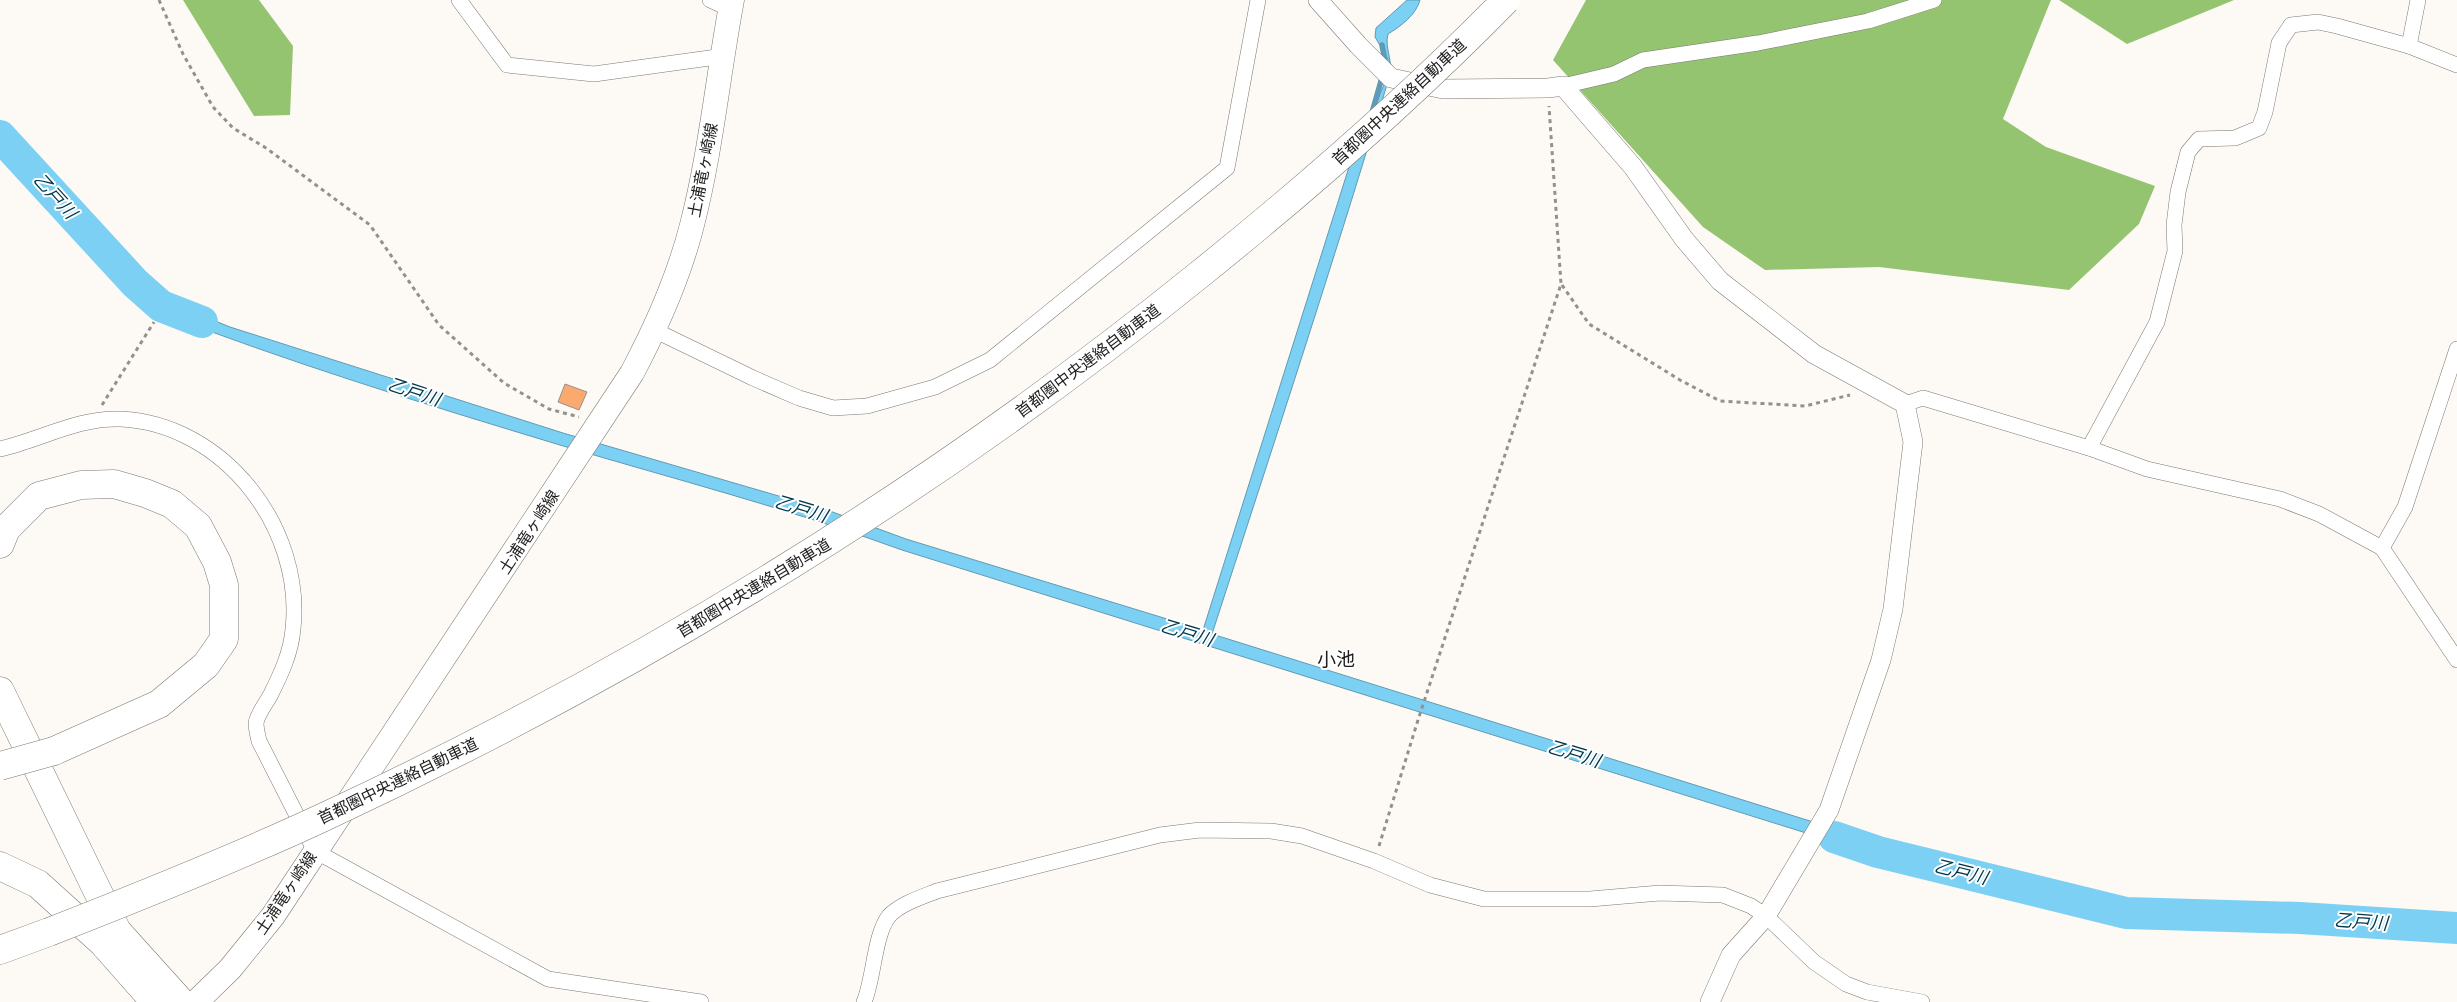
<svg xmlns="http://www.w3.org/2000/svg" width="2457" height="1002" viewBox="0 0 2457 1002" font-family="Rubik,'Noto Sans JP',sans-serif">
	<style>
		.forest { fill: #95c471 }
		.water { fill: #7bd0f4; stroke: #5f9bb4 }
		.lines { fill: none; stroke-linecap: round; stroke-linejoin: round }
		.stream { stroke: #5f9bb4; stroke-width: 5.5 }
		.river { stroke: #7bd0f4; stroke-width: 32 }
		.building { fill: #fba96f; stroke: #96918e }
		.minor-casing { stroke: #7b7974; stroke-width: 16 }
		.tertiary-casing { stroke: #7b7974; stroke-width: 20 }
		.primary-casing { stroke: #7b7974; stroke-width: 25 }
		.motorway-casing { stroke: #7b7974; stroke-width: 29 }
		.path { stroke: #93918e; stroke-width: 3; stroke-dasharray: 4 4; stroke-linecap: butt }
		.minor { stroke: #fff; stroke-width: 15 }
		.tertiary { stroke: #fff; stroke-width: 19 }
		.primary { stroke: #fff; stroke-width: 24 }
		.motorway { stroke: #fff; stroke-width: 28 }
		.motorway-bridge-casing { stroke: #7b7974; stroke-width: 29; stroke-linecap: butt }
		.motorway-bridge { stroke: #fff; stroke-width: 28 }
		.labels { text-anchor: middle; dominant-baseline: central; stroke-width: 4; stroke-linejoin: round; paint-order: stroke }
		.street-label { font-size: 16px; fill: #1f1e1d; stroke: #fff }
		.water-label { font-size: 18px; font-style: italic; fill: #013749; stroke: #fff }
		.quarter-label { font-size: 19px; fill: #1f1e1d; stroke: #fff }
	</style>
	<rect width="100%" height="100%" fill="#fdfaf5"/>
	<g class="forest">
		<polygon points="183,0 259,0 293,46 290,115 254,116"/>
		<polygon points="1586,0 2051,0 2003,119 2046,147 2155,186 2139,224 2069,290 1879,267 1765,270 1703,227 1553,60"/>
		<polygon points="2059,0 2234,0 2127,44"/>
	</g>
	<path class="water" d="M 1407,0 L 1420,0 C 1416,15 1401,26 1388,34 C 1384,48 1394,60 1389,78 C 1333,264 1272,449 1212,634 L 1810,821 L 1879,846 L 1875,858 L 1806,833 L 902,550 C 790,509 674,479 560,445 C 424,404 288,362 156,311 L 164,300 L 230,327 L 563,433 L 830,511 L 906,539 L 1203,630 L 1349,167 L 1392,66 L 1375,37 L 1376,28 Z"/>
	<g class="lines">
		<g class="stream">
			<polyline points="1382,45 1386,66"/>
			<polyline points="1371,116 1383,74"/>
		</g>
		<g class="river">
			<polyline points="0,136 135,283 161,306 202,322"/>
			<polyline points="1834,837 1878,852 2126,913 2300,918 2457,928"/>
		</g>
	</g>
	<polygon class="building" points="565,384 587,392 579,410 558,402"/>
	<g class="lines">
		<defs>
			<g id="minor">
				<polyline points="459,0 507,65 594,74 724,56"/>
				<polyline points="710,0 730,9"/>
				<polyline points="2409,46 2418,0"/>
				<polyline points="1563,86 1614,74 1643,60 1758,43 1868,21 1934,0"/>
				<polyline points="654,330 753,378 799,398 833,408 867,406 935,387 990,360 1227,168 1258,0"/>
				<polyline points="1905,404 1923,398 2089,448 2147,469 2280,499 2319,514 2382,548 2457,660"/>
				<polyline points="2089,448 2157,322 2175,251 2174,225 2178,192 2188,152 2199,139 2235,138 2259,128 2265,112 2279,43 2291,25 2318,22 2337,26 2409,46 2457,65"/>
				<path d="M 0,449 C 40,440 79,417 121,419 C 224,424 304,528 293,629 C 291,653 281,674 270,696 C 266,703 257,715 256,723 C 256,729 258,736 259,741 L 315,851 L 548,979 L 701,1002"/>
				<polyline points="2382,548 2405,507 2457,349"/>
				<path d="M 864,1002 C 874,979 874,935 889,916 C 900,904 922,897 937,891 L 1160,835 L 1200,830 L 1271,831 L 1302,836 L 1374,861 L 1430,885 L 1484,899 L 1590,899 L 1660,893 L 1723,895 L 1751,906 L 1766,916 L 1814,962 L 1846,984 L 1867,992 L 1922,1002"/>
			</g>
			<polyline id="tertiary" points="1318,0 1358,45 1391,78 1443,89 1548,88 1563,86 1633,167 1684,239 1720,281 1814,354 1905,404 1913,442 1893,609 1881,660 1829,810 1766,916 1731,955 1710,1002"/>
			<path id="primary" d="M 196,1002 L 230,969 L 273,916 L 632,373 C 657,326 679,276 692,225 C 711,151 718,75 732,0"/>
			<g id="motorway">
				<polyline points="0,544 6,529 39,496 81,485 114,484 145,493 172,504 198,526 217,562 224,585 224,639 206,665 159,704 54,751"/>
				<polyline points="0,691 117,931 181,1002"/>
				<polyline points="0,866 38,884 103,943 155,1002"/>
				<polyline points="0,950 49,932"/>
			</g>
		</defs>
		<use href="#minor" class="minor-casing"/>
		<use href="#tertiary" class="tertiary-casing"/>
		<use href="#primary" class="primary-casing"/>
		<use href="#motorway" class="motorway-casing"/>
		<g class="path">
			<polyline points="159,0 183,54 213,107 233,128 266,148 370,225 439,325 504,383 549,409 579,417"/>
			<polyline points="1562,285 1589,324 1680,380 1720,401 1805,406 1850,395"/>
			<polyline points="102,405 154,322"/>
			<polyline points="1379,846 1418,720 1561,284 1549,106"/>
		</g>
		<use href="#minor" class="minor"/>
		<use href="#tertiary" class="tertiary"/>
		<use href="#primary" class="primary"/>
		<use href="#motorway" class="motorway"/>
		<defs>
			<g id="motorway-bridge">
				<polyline points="0,766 54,751"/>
				<path d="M 49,932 C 141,896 234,859 324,817 C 637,671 931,492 1200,274 C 1307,188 1410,98 1506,0"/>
			</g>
		</defs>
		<use href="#motorway-bridge" class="motorway-bridge-casing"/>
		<use href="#motorway-bridge" class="motorway-bridge"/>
	</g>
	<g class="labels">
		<g class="street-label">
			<text transform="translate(1399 102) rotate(-43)">首都圏中央連絡自動車道</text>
			<text transform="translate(703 170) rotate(-79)">土浦竜ヶ崎線</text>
			<text transform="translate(1088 361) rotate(-37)">首都圏中央連絡自動車道</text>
			<text transform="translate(529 532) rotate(-57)">土浦竜ヶ崎線</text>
			<text transform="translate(754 588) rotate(-31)">首都圏中央連絡自動車道</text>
			<text transform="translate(398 781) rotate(-26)">首都圏中央連絡自動車道</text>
			<text transform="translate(286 893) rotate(-56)">土浦竜ヶ崎線</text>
		</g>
		<g class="water-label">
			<text transform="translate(55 196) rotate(48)">乙戸川</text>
			<text transform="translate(414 392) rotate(18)">乙戸川</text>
			<text transform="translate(801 509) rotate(17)">乙戸川</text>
			<text transform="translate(1187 633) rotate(17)">乙戸川</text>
			<text transform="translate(1574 754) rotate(17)">乙戸川</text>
			<text transform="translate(1961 872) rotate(14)">乙戸川</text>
			<text transform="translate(2361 922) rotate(4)">乙戸川</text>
		</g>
		<g class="quarter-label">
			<text x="1336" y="659">小池</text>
		</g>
	</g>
</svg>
